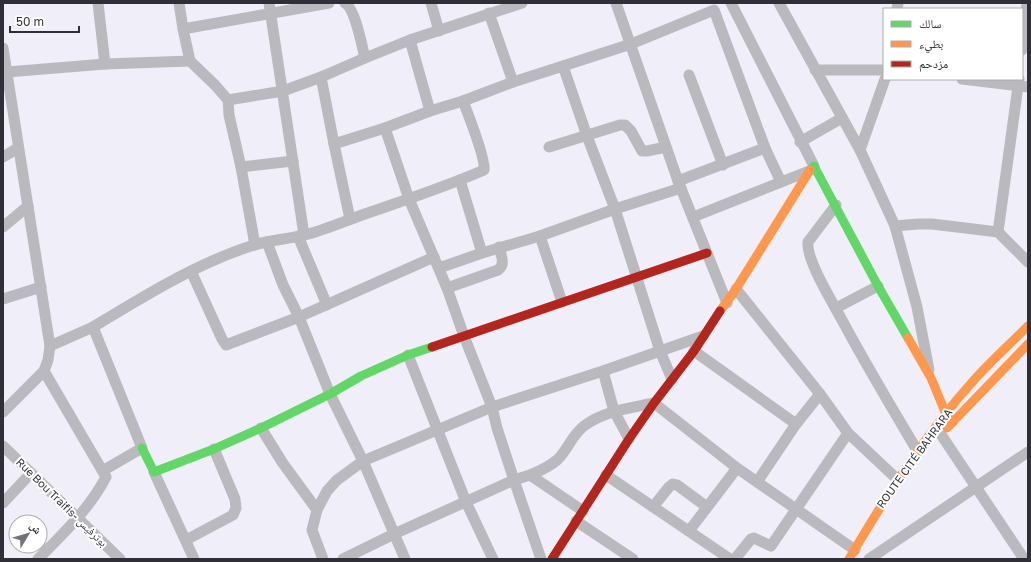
<svg xmlns="http://www.w3.org/2000/svg" width="1031" height="562" viewBox="0 0 1031 562" font-family="'Golos Text','Noto Naskh Arabic',sans-serif">
	<style>
		.lines { fill: none; stroke-linecap: round; stroke-linejoin: round }
		.street { stroke: #bababe; stroke-width: 11 }
		.fast { stroke: #63d668; stroke-width: 9 }
		.slow { stroke: #ff974d; stroke-width: 9 }
		.jam { stroke: #b3261e; stroke-width: 9 }
		.labels { text-anchor: middle; dominant-baseline: central; stroke-width: 4; stroke-linejoin: round; paint-order: stroke }
		.street-label { font-size: 11px; fill: #302f37; stroke: #fff }
	</style>
	<rect width="100%" height="100%" fill="#f0eff9"/>
	<g class="lines">
		<g class="street">
			<polyline points="98,3 105,64"/>
			<polyline points="179,3 183,29 190,61 215,85 228,100 229,115 241,167 255,245"/>
			<polyline points="269,3 304,235"/>
			<polyline points="431,3 439,31"/>
			<polyline points="616,3 678,181 727,303"/>
			<polyline points="731,3 814,166"/>
			<polyline points="779,3 860,150"/>
			<polyline points="897,9 898,3"/>
			<polyline points="489,13 513,82"/>
			<polyline points="183,29 329,3"/>
			<polyline points="410,40 522,3"/>
			<polyline points="3,48 50,346 48,360 44,371 3,412"/>
			<polyline points="1022,50 1027,3"/>
			<polyline points="365,58 410,40 430,111 385,128"/>
			<polyline points="563,66 631,44 714,10 765,148"/>
			<polyline points="815,70 884,70"/>
			<polyline points="689,75 723,165"/>
			<polyline points="3,76 7,72 105,64 190,61"/>
			<path d="M 321,77 L 365,58 C 362,46 355,8 345,3"/>
			<polyline points="885,79 860,150 895,226 917,307 929,370"/>
			<polyline points="962,79 1028,87"/>
			<polyline points="228,100 283,91 321,77 334,144"/>
			<polyline points="463,101 513,82 563,66 587,136 615,209 660,351 672,379"/>
			<polyline points="800,142 842,118"/>
			<polyline points="549,147 620,125 625,125 631,131 642,151 647,151 666,147"/>
			<polyline points="3,157 18,148"/>
			<polyline points="241,167 293,161"/>
			<polyline points="678,181 765,148 781,182"/>
			<path d="M 836,205 L 808,242 C 806,260 833,303 842,320 C 866,365 892,408 918,452"/>
			<polyline points="693,217 809,171"/>
			<polyline points="350,219 334,144 385,128 409,199 447,288 464,336 492,407 497,428 514,480 530,475 583,511"/>
			<polyline points="895,226 918,224 932,224 998,232 1028,262"/>
			<polyline points="3,227 28,206"/>
			<polyline points="998,232 1019,79"/>
			<polyline points="298,236 327,305"/>
			<polyline points="540,236 562,302"/>
			<polyline points="267,242 283,285 299,317 330,394 363,461 405,559"/>
			<polyline points="482,253 540,236 615,209 681,188"/>
			<polyline points="439,268 482,253 460,180"/>
			<polyline points="191,271 222,339 226,345 299,317 434,257"/>
			<path d="M 447,288 L 498,270 C 506,264 501,256 499,247"/>
			<polyline points="736,289 820,394 848,433 898,480"/>
			<polyline points="3,299 41,287"/>
			<polyline points="836,308 878,286"/>
			<path d="M 93,327 C 144,296 197,263 254,245 C 271,240 288,239 305,235 C 325,230 345,221 365,214 C 405,200 445,187 484,170 C 486,159 468,114 463,101 L 430,111"/>
			<polyline points="50,346 93,327 142,448 104,470"/>
			<polyline points="694,351 796,424"/>
			<polyline points="408,355 466,502 493,559"/>
			<polyline points="603,371 614,411 629,439"/>
			<polyline points="261,428 282,462 317,510"/>
			<polyline points="942,436 1024,559"/>
			<polyline points="3,446 120,559"/>
			<polyline points="154,472 194,559"/>
			<path d="M 530,475 C 540,471 549,467 557,460 C 568,450 571,436 584,426 C 603,411 630,408 654,403 L 737,468 L 855,550"/>
			<polyline points="606,475 730,559"/>
			<polyline points="757,482 796,424 820,394"/>
			<polyline points="3,503 31,473"/>
			<polyline points="653,507 669,487 673,484 677,485 707,507"/>
			<polyline points="576,521 633,559"/>
			<polyline points="689,531 737,468"/>
			<polyline points="186,540 233,515 236,508 235,499 214,449"/>
			<path d="M 38,559 C 63,534 90,508 106,477 L 44,371"/>
			<polyline points="323,559 312,530 317,510 327,491 337,480 363,461 492,407 603,371 703,336"/>
			<polyline points="343,559 394,534 514,480 541,559"/>
			<polyline points="735,559 751,539 754,538 771,546 848,433"/>
			<polyline points="869,559 1028,452"/>
		</g>
		<g class="fast">
			<polyline points="810,170 814,166 878,286 908,338"/>
			<polyline points="142,448 154,472 214,449 261,428 330,394 361,376 408,355 432,347"/>
		</g>
		<g class="slow">
			<polyline points="720,311 736,289 810,170"/>
			<polyline points="908,338 931,378 946,414 953,422"/>
			<polyline points="947,428 1028,344"/>
			<path d="M 849,559 C 885,498 926,433 974,380 C 991,361 1010,344 1028,326"/>
		</g>
		<g class="jam">
			<polyline points="432,347 707,253"/>
			<polyline points="552,559 629,439 654,403 694,351 720,311"/>
		</g>
	</g>
	<g class="labels">
		<g class="street-label">
			<text transform="translate(914 458) rotate(-54)">ROUTE CITÉ BAHRARA</text>
			<text transform="translate(62 502) rotate(44)">Rue Bou Traifis- بوترفيس</text>
		</g>
	</g>
	<rect width="1031" height="562" fill="none" stroke="#302f37" stroke-width="8"/>
	<rect x="883" y="8" width="140" height="72" fill="#ffffff" stroke="#acacaf"/>
	<rect x="891" y="21" width="20" height="6" fill="#63d668" stroke="#acacaf"/>
	<text x="919" y="28" font-size="12" fill="#302f37">سالك</text>
	<rect x="891" y="41" width="20" height="6" fill="#ff974d" stroke="#acacaf"/>
	<text x="919" y="48" font-size="12" fill="#302f37">بطيء</text>
	<rect x="891" y="61" width="20" height="6" fill="#b3261e" stroke="#acacaf"/>
	<text x="919" y="68" font-size="12" fill="#302f37">مزدحم</text>
	<g transform="translate(28 534) rotate(52)"><circle r="19" fill="#ffffff" stroke="#acacaf"/>
	<path d="M0-3L7 15L0 10L-7 15Z" fill="#73727b"/>
	<text y="-6" font-size="11" font-weight="bold" text-anchor="middle" fill="#302f37">ش</text>
	</g>
	<path d="M10 26v6h69v-6" fill="none" stroke="#302f37" stroke-width="2"/>
	<text x="16" y="26" font-size="12" fill="#302f37" stroke="#ffffff" stroke-width="3" paint-order="stroke">50 m</text>
</svg>
